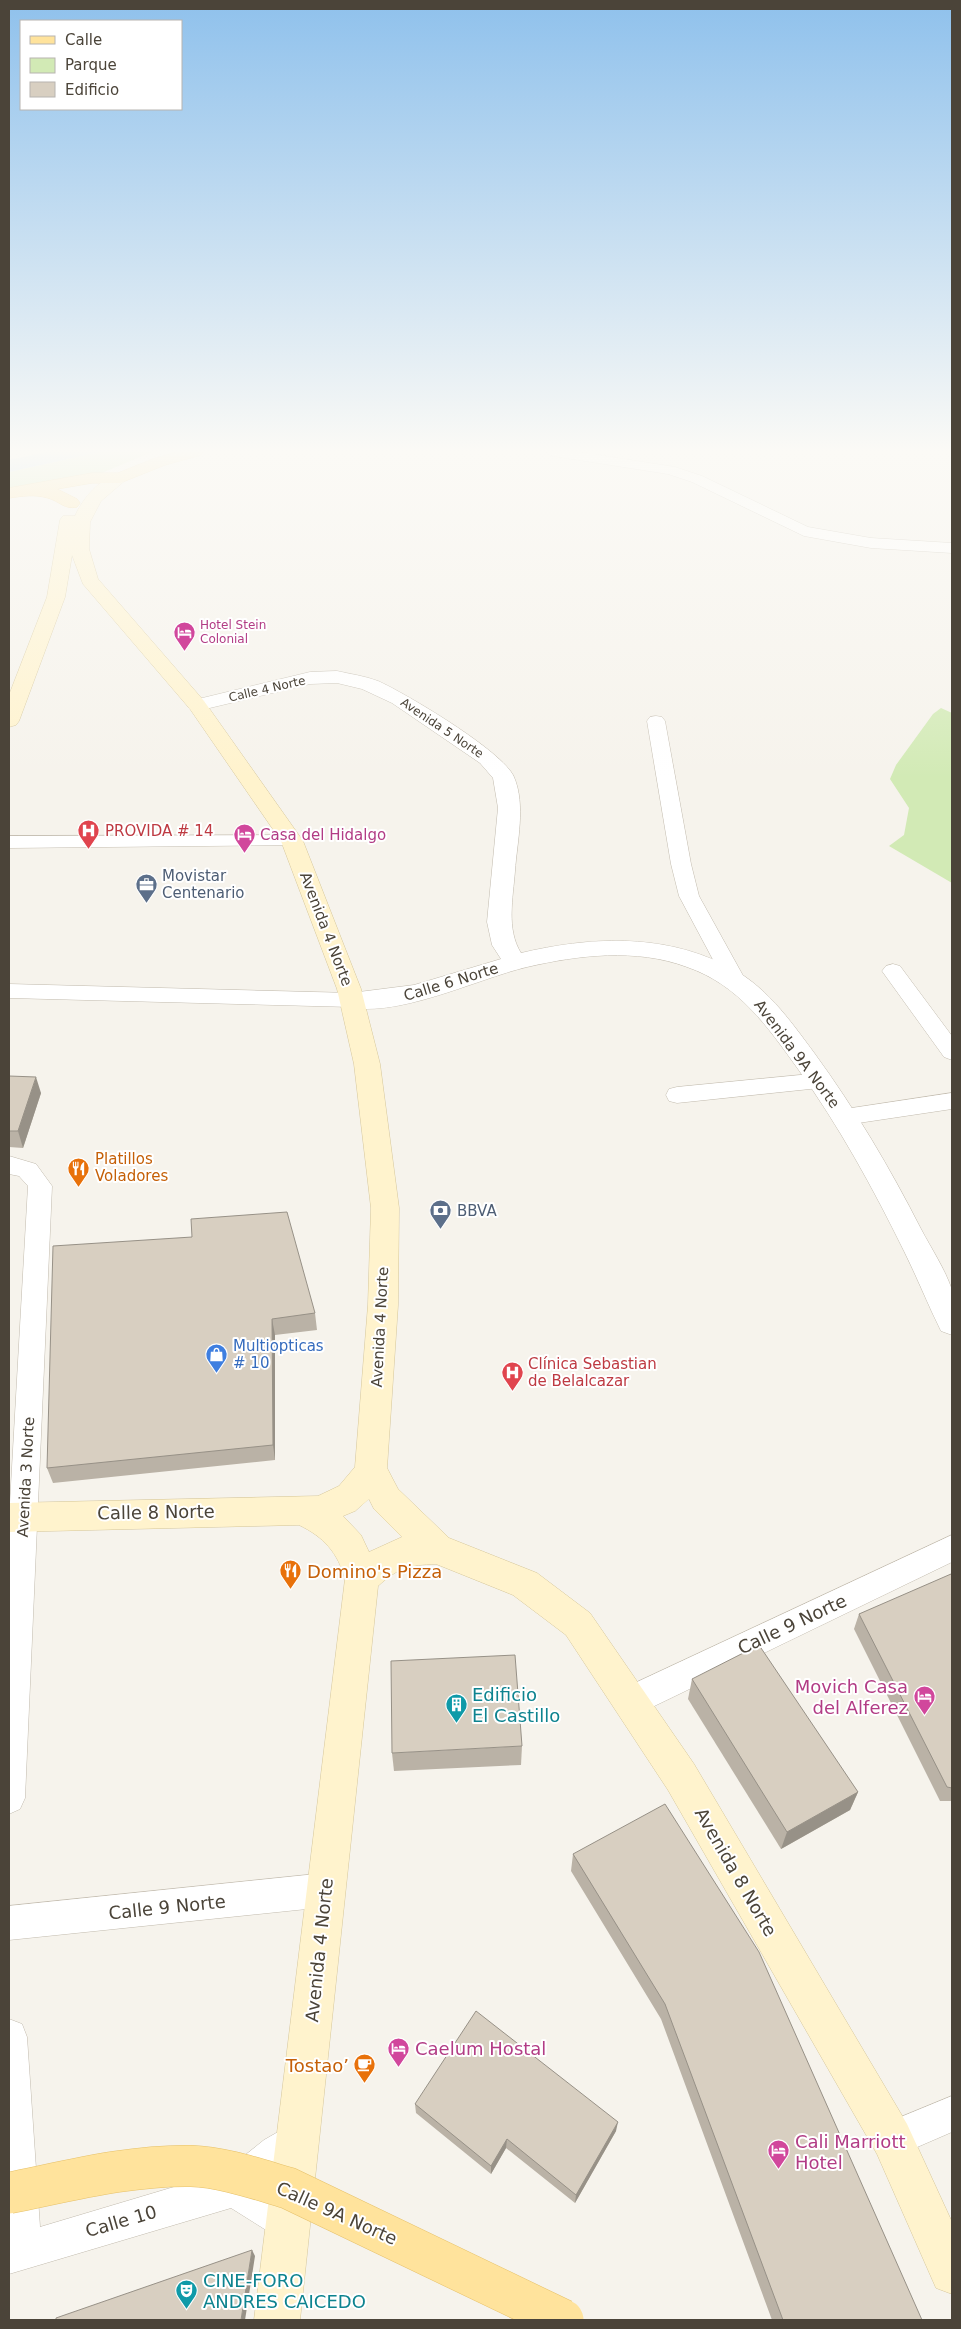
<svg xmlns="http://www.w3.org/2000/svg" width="961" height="2329" viewBox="0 0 961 2329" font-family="'DejaVu Sans',sans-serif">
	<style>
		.green { fill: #d2eab5 }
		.water { fill: #a9d4f2 }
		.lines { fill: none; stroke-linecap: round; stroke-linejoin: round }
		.minor-casing { stroke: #c2bbae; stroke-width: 1 }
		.tertiary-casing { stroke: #c2bbae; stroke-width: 1 }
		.secondary-casing { stroke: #d6c79b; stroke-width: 1 }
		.primary-casing { stroke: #e6c16a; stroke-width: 1 }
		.minor { fill: #fff; fill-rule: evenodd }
		.tertiary { fill: #fff; fill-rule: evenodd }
		.secondary { fill: #fff3cd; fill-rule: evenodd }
		.primary { fill: #ffe39c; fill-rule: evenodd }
		.primary-bridge-casing { stroke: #e6c16a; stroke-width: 42; stroke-linecap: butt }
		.primary-bridge { stroke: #ffe39c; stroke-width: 41 }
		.wall { fill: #bab2a6 }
		.shaded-wall { fill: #979187 }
		.building { fill: #d8cfc1; stroke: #979187 }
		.labels { text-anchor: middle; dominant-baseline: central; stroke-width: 4; stroke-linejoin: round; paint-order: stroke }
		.far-hotel-label { font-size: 12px; fill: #b23c85; stroke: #fff; text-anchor: start }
		.far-street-label { font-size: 12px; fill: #4b4439; stroke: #fff }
		.health-label { font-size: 15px; fill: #be3a42; stroke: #fff; text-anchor: start }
		.hotel-label { font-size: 15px; fill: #b23c85; stroke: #fff; text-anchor: start }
		.service-label { font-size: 15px; fill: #4e5e75; stroke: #fff; text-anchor: start }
		.street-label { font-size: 15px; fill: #4b4439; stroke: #fff }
		.food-label { font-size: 15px; fill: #c56008; stroke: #fff; text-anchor: start }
		.shop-label { font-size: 15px; fill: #366cbe; stroke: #fff; text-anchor: start }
		.near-street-label { font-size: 18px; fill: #4b4439; stroke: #fff }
		.near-food-label { font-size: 18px; fill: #c56008; stroke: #fff; text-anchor: start }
		.near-hotel-label { font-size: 18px; fill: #b23c85; stroke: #fff; text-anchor: start }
		.near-culture-label { font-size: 18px; fill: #0d838f; stroke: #fff; text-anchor: start }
	</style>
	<rect width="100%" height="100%" fill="#f6f3ec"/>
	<g class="green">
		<polygon points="100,452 152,452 97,475 9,489 9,472"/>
		<polygon points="941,708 952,713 952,883 889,846 904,835 909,808 890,779 896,765 933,714"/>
	</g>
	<polygon class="water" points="46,452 100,452 9,472 9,460"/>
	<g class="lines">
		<defs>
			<g id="minor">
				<polygon points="546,452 579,452 675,467 702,476 808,527 871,538 952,543 952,553 871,548 804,536 692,482 668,474 553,456"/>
				<polygon points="656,716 662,717 665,721 691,864 699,896 746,981 743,986 735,988 727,986 679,896 671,864 647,721 650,717"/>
				<polygon points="292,835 299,837 302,841 299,845 9,848 9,836"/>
				<polygon points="893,964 900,966 952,1036 952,1060 944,1057 882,971 886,966"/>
				<polygon points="9,984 352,993 360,995 363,1000 360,1005 352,1007 9,998"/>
				<polygon points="821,1073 829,1075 832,1081 829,1087 677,1103 669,1101 666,1095 669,1089 677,1087"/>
				<polygon points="952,1093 952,1109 845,1125 837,1123 833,1117 837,1111 845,1109"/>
				<polygon points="9,1156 36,1164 52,1186 25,1798 20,1809 9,1814 9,1520 28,1186 19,1176 9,1174"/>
				<polygon points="952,1535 952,1562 642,1712 631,1716 620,1712 615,1701 620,1690"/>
				<polygon points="326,1873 338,1878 343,1890 338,1902 326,1907 9,1940 9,1906"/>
				<polygon points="9,2019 22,2024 27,2037 40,2227 224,2172 264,2140 297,2121 310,2127 316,2140 310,2153 266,2186 302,2207 307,2221 302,2235 288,2240 274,2235 231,2208 9,2274"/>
				<polygon points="952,2096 952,2132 892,2158 879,2152 873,2139 879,2126"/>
			</g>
			<path id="tertiary" d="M 337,671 C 350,674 365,676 378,681 C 405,693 503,751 514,777 C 526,805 517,842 515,871 C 513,898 506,929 521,953 C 589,937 661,933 725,965 C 765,984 789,1019 815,1054 C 855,1109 890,1168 921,1229 C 931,1248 945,1269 952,1290 C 956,1302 952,1321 952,1335 L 941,1331 C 928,1305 917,1277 904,1251 C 873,1188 839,1126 798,1069 C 767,1026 739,985 687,967 C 636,948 579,955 527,967 C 476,979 395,1020 343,1006 L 340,1000 L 343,994 L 414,985 L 501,959 L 492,945 L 487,922 L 498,808 L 493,778 L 480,763 L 392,703 L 362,689 L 337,683 L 310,684 L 197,711 L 190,709 L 187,705 L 190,701 L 310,672 Z"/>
			<path id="secondary" d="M 120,473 L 126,474 L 128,478 L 101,501 L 90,522 L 89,549 L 98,579 L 204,701 L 303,841 L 361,989 L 380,1064 L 399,1208 L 398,1305 L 387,1468 L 398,1489 L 449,1538 L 537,1573 L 590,1613 L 694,1764 L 907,2124 L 952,2222 L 952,2294 L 936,2288 L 877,2154 L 668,1790 L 566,1635 L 513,1595 L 436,1564 C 409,1565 399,1567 378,1586 L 300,2320 L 254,2320 L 345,1579 C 338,1553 324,1537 299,1525 L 9,1532 L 9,1503 L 318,1496 L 339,1486 L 355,1467 L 368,1305 L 371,1208 L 354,1064 L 337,989 L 281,841 L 190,709 L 83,584 L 72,555 L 65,597 L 19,721 L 16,725 L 9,727 L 9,695 L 47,597 L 60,520 L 63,516 L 75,516 C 83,498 100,478 120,473 ZM 369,1499 L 374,1509 L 402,1537 L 369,1552 L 361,1535 L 343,1516 L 355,1511 Z"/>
			<path id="primary" d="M 177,452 L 203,452 L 201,455 L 165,465 L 120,483 L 92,483 L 57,489 L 77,499 L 80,503 L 77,507 C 65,510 59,501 48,498 C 34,494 23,496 9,498 L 9,488 L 92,473 L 118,473 L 153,459 Z"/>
		</defs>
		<use href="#minor" class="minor-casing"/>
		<use href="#tertiary" class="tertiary-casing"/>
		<use href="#secondary" class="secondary-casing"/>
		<use href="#primary" class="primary-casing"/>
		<use href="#minor" class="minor"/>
		<use href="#tertiary" class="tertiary"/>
		<use href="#secondary" class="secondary"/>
		<use href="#primary" class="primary"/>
		<defs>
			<path id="primary-bridge" d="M 9,2193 C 69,2181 129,2165 191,2166 C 223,2167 257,2179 288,2188 L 563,2320"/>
		</defs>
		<use href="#primary-bridge" class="primary-bridge-casing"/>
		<use href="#primary-bridge" class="primary-bridge"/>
	</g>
	<g class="wall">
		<polygon points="9,1076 41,1093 23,1148 9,1147"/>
		<polygon points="192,1237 315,1313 317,1330 275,1335 275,1460 53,1483 47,1468"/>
		<polygon points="952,1576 952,1801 940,1801 854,1629 859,1614"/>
		<polygon points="692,1679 858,1792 850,1810 781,1849 688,1699"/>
		<polygon points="522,1746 521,1765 394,1771 392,1753"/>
		<polygon points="573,1854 922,2320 772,2320 661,2019 571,1871"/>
		<polygon points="415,2104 616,2131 575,2203 506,2148 491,2174 416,2113"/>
	</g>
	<g class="shaded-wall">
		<polygon points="36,1077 41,1093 23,1148 18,1131"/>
		<polygon points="272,1319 275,1335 275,1460 273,1445"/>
		<polygon points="858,1792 850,1810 781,1849 787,1832"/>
		<polygon points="618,2122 616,2131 575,2203 576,2195"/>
		<polygon points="507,2139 506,2148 491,2174 491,2166"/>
		<polygon points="252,2250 255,2256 245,2320 241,2320"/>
	</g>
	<g class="building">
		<polygon points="9,1076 36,1077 18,1131 9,1131"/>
		<polygon points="287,1212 315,1313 272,1319 273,1445 47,1468 53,1246 192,1237 191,1219"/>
		<polygon points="951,1574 952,1576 952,1788 947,1787 859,1614"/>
		<polygon points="759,1645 858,1792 787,1832 692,1679"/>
		<polygon points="515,1655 522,1746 392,1753 391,1661"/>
		<polygon points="665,1804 759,1952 922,2320 783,2320 665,2004 573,1854"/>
		<polygon points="476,2011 618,2122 576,2195 507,2139 491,2166 415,2104"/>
		<polygon points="252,2250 241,2320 56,2320 56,2318"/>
	</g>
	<linearGradient id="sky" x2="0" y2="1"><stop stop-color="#8fc1ec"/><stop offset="0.58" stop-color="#fbfaf6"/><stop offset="1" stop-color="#fbfaf6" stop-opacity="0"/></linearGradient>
	<rect width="961" height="778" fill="url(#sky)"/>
	<defs>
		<symbol id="hotel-pin" viewBox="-11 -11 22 30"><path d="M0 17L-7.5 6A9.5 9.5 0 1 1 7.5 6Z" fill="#d1479c" stroke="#fff"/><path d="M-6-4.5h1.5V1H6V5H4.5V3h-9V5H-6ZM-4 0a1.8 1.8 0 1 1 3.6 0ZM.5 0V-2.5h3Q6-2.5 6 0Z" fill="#fff"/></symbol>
		<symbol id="hospital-pin" viewBox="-11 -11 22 30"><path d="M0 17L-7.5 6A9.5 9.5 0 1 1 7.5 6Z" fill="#e0444e" stroke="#fff"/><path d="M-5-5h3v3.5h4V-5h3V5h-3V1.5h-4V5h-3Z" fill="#fff"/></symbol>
		<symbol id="office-pin" viewBox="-11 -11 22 30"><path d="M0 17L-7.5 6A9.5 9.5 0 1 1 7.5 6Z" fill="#5c6f8a" stroke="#fff"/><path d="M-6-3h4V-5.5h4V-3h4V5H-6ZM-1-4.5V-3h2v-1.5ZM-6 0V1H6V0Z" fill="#fff"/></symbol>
		<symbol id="restaurant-pin" viewBox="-11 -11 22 30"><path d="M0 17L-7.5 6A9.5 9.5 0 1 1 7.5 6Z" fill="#e8710a" stroke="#fff"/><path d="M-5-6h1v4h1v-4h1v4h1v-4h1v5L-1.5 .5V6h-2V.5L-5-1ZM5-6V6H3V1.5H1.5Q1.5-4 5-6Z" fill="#fff"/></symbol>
		<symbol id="bank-pin" viewBox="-11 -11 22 30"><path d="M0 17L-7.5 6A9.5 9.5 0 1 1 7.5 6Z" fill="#5c6f8a" stroke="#fff"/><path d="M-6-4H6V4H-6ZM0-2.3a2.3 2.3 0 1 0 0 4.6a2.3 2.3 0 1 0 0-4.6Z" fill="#fff"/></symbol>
		<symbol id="shop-pin" viewBox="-11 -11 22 30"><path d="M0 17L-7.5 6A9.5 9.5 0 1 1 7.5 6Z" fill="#3f7fe0" stroke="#fff"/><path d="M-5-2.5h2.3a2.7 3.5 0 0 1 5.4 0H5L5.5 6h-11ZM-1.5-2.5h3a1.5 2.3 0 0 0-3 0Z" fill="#fff"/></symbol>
		<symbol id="building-pin" viewBox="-11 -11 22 30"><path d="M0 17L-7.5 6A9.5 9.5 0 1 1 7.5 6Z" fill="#0f9aa8" stroke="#fff"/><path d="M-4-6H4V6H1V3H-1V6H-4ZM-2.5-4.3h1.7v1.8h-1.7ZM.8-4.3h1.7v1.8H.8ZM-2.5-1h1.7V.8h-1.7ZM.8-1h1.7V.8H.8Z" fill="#fff"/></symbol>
		<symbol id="cafe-pin" viewBox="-11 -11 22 30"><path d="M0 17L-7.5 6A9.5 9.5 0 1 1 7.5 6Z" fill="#e8710a" stroke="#fff"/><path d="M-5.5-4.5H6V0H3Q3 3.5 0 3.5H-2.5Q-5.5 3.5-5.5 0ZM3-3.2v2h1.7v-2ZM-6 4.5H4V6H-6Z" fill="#fff"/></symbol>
		<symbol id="theatre-pin" viewBox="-11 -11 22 30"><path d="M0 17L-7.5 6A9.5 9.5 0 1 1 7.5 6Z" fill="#0f9aa8" stroke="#fff"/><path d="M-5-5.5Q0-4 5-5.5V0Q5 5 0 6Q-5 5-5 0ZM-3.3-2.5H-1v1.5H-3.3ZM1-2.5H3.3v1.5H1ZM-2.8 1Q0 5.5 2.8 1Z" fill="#fff"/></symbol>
	</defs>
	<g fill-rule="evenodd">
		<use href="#hotel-pin" x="172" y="620" width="25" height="34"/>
		<use href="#hospital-pin" x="76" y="818" width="25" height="34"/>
		<use href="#hotel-pin" x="232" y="822" width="25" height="34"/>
		<use href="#office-pin" x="134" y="872" width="25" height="34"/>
		<use href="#restaurant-pin" x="66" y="1156" width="25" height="34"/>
		<use href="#bank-pin" x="428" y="1198" width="25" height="34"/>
		<use href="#shop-pin" x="204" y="1342" width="25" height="34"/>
		<use href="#hospital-pin" x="500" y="1360" width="25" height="34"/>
		<use href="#restaurant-pin" x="278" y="1558" width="25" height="34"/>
		<use href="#hotel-pin" x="912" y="1684" width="25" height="34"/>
		<use href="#building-pin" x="444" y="1692" width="25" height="34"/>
		<use href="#hotel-pin" x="386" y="2036" width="25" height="34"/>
		<use href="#cafe-pin" x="352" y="2052" width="25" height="34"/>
		<use href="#hotel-pin" x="766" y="2138" width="25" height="34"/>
		<use href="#theatre-pin" x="174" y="2278" width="25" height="34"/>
	</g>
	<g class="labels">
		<g class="far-hotel-label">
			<text x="200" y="625">Hotel Stein<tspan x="200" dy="14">Colonial</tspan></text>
		</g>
		<g class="far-street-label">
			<text transform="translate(267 689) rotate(-13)">Calle 4 Norte</text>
			<text transform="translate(442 728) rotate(34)">Avenida 5 Norte</text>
		</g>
		<g class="health-label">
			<text x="105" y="831">PROVIDA # 14</text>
			<text x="528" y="1364">Clínica Sebastian<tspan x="528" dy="17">de Belalcazar</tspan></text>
		</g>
		<g class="hotel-label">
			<text x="260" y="835">Casa del Hidalgo</text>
		</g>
		<g class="service-label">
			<text x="162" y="876">Movistar<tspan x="162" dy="17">Centenario</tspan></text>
			<text x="457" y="1211">BBVA</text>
		</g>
		<g class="street-label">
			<text transform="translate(326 929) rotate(69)">Avenida 4 Norte</text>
			<text transform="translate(451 982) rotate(-17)">Calle 6 Norte</text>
			<text transform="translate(797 1054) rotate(53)">Avenida 9A Norte</text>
			<text transform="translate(380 1327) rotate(-87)">Avenida 4 Norte</text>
			<text transform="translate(26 1477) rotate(-87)">Avenida 3 Norte</text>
		</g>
		<g class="food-label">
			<text x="95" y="1159">Platillos<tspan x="95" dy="17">Voladores</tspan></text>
		</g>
		<g class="shop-label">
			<text x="233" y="1346">Multiopticas<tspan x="233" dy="17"># 10</tspan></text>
		</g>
		<g class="near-street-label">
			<text transform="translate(156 1512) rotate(-1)">Calle 8 Norte</text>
			<text transform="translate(792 1624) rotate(-25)">Calle 9 Norte</text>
			<text transform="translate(736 1872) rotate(60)">Avenida 8 Norte</text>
			<text transform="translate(167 1907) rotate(-6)">Calle 9 Norte</text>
			<text transform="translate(319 1950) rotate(-84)">Avenida 4 Norte</text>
			<text transform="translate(337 2213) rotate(24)">Calle 9A Norte</text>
			<text transform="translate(121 2221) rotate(-16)">Calle 10</text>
		</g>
		<g class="near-food-label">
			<text x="307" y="1571">Domino's Pizza</text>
			<text x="349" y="2065" text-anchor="end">Tostao’</text>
		</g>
		<g class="near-hotel-label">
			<text x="908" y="1686" text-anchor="end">Movich Casa<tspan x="908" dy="21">del Alferez</tspan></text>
			<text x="415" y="2048">Caelum Hostal</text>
			<text x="795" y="2141">Cali Marriott<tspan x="795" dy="21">Hotel</tspan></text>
		</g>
		<g class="near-culture-label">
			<text x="472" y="1694">Edificio<tspan x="472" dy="21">El Castillo</tspan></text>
			<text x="203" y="2280">CINE-FORO<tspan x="203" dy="21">ANDRES CAICEDO</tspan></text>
		</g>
	</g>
	<rect width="961" height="2329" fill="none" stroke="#4b4439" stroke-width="20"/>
	<rect x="20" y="20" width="162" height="90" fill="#ffffff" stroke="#b7b4b0"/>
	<rect x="30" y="36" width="25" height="8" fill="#ffe39c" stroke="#b7b4b0"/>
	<text x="65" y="45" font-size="15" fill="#4b4439">Calle</text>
	<rect x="30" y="58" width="25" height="15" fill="#d2eab5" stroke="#b7b4b0"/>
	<text x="65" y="70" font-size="15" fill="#4b4439">Parque</text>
	<rect x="30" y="82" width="25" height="15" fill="#d8cfc1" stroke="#b7b4b0"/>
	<text x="65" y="95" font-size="15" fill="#4b4439">Edificio</text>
</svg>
